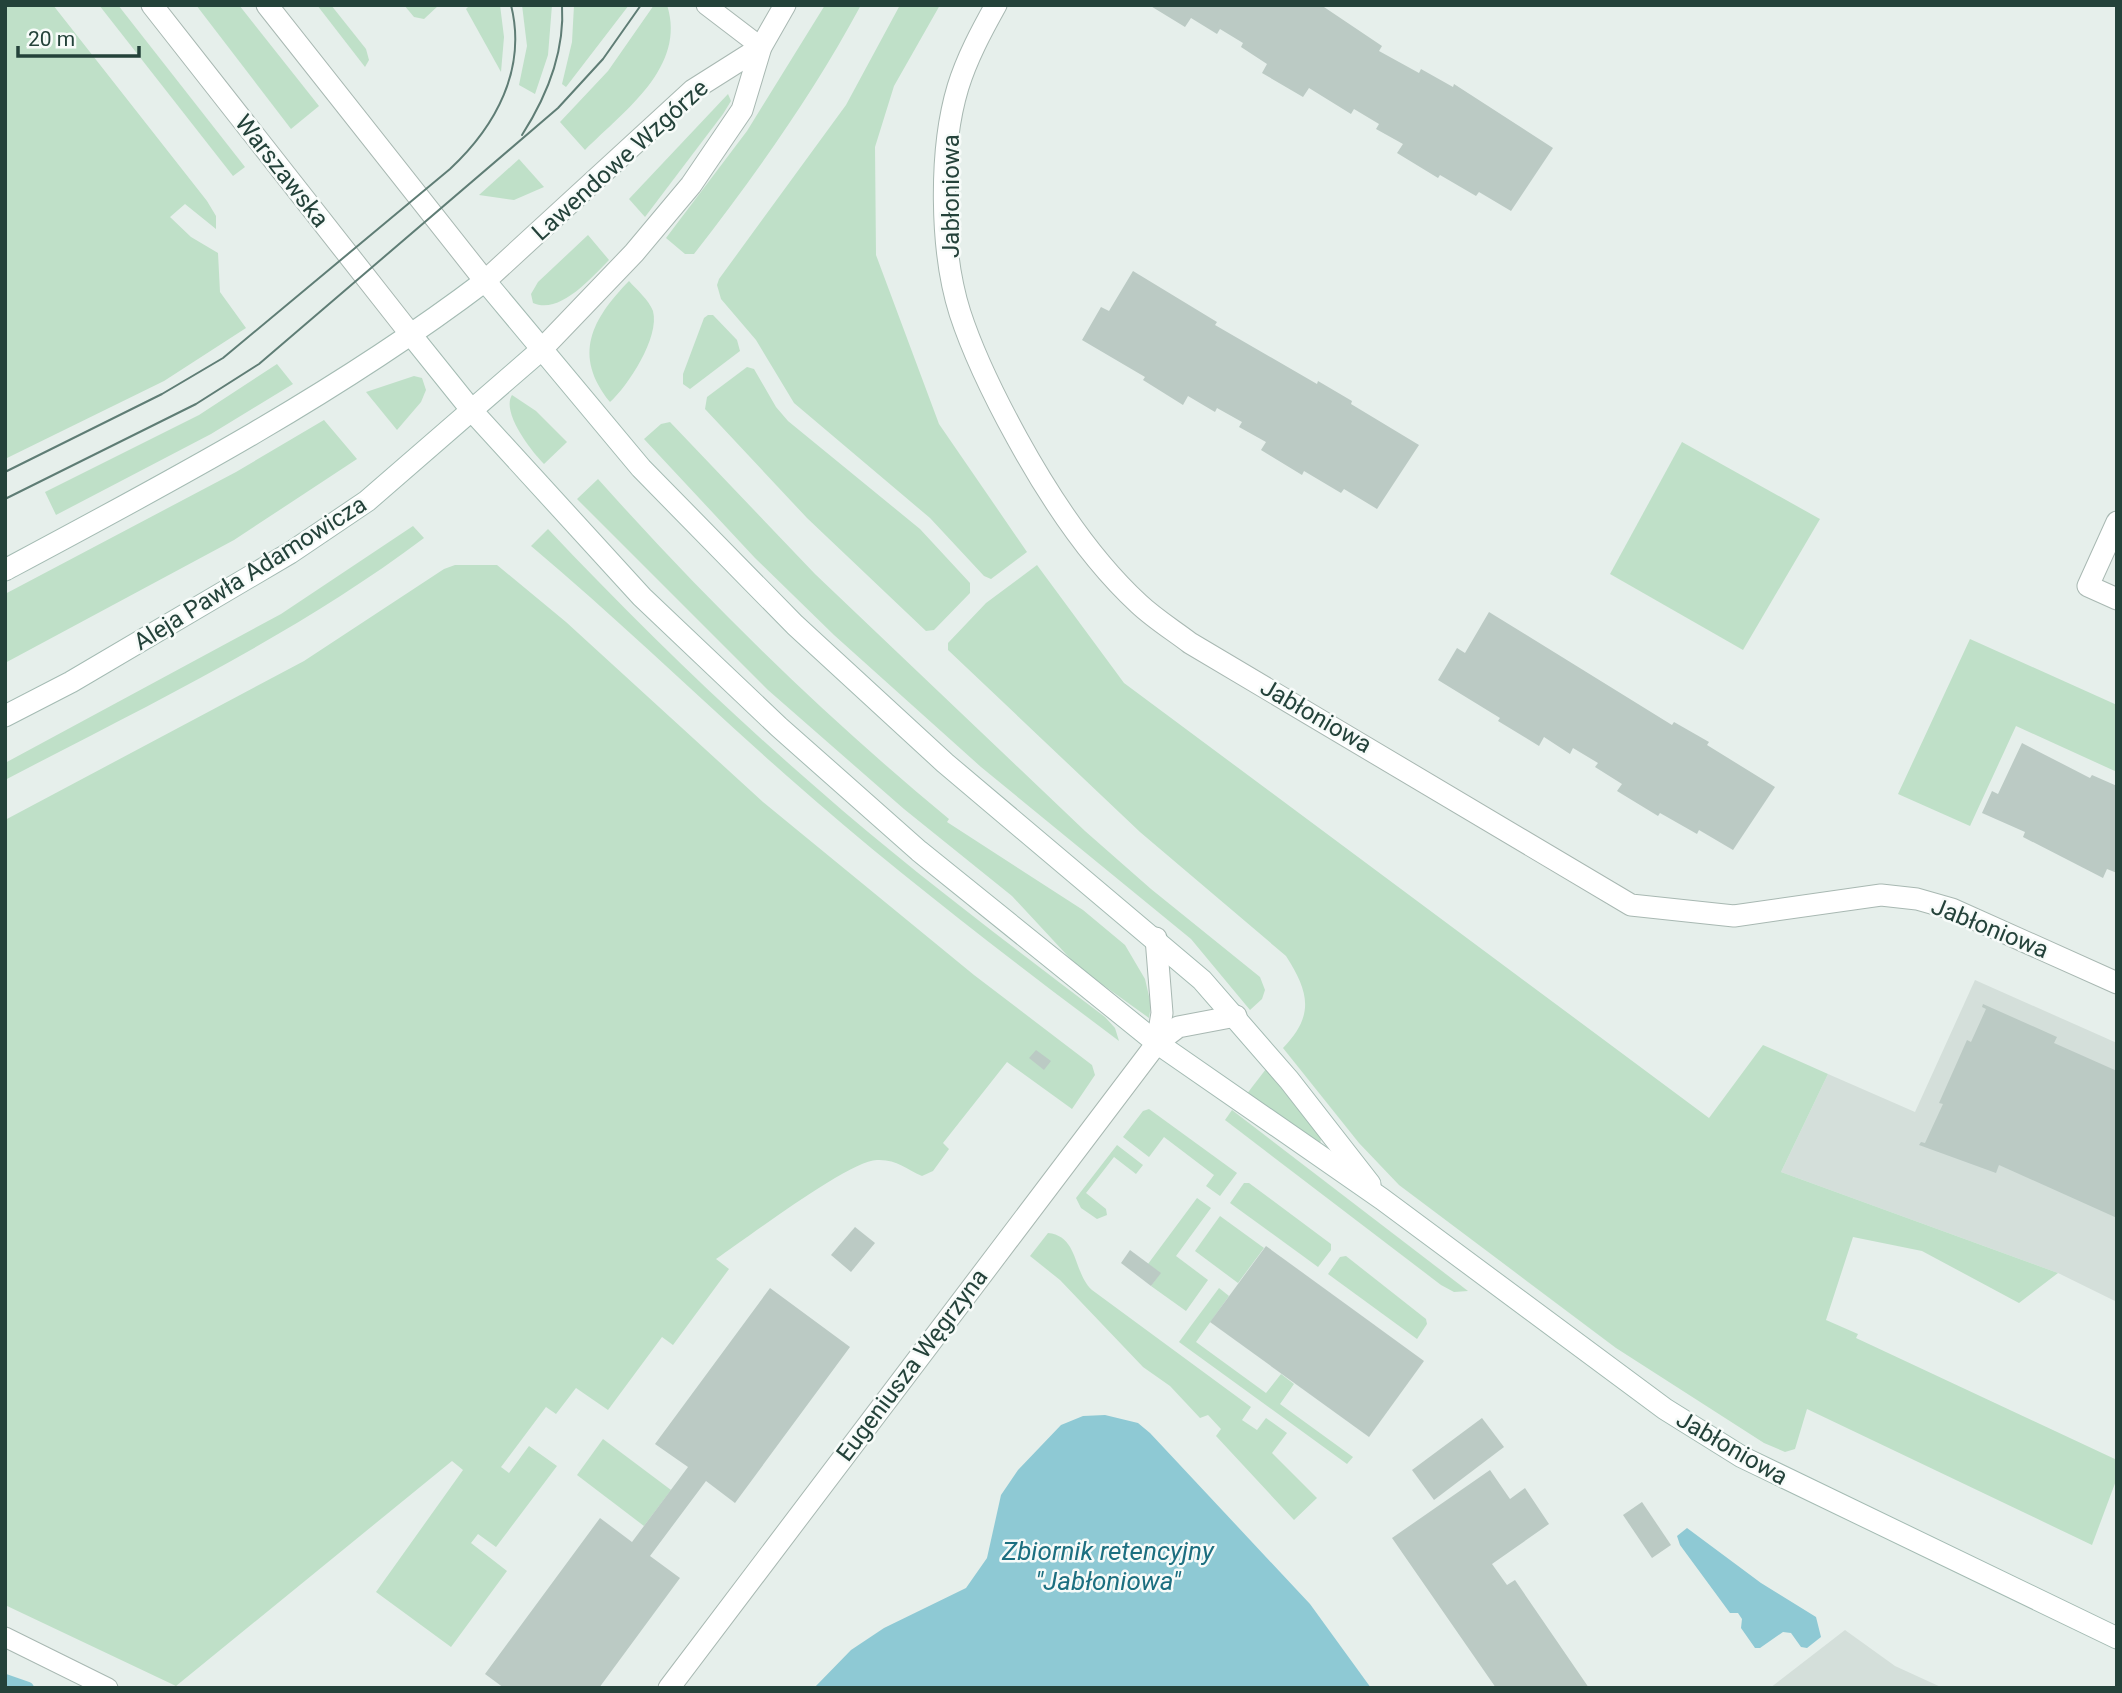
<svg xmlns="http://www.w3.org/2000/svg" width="2122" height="1693" viewBox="0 0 2122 1693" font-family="Roboto,sans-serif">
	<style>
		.built { fill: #d4dfda }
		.green { fill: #bfe0c8 }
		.water { fill: #8ec9d4 }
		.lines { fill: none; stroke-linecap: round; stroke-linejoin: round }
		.stream { stroke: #8ec9d4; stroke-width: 12 }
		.building { fill: #bbcac4 }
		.service-casing { stroke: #a8b8b2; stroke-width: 21 }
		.minor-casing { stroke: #a8b8b2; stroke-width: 23 }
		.tertiary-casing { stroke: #a8b8b2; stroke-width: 23 }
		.secondary-casing { stroke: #a4bbb3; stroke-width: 23 }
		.service { stroke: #fff; stroke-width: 19 }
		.minor { stroke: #fff; stroke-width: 21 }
		.tertiary { stroke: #fff; stroke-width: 21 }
		.secondary { stroke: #fff; stroke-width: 21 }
		.tram { stroke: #5f7d75; stroke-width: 2 }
		.labels { text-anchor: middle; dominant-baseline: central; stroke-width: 5; stroke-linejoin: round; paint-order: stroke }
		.street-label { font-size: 24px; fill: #24423a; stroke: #f7fbf9 }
		.water-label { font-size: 26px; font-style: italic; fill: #1c6f80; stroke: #f7fbf9 }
	</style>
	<rect width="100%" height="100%" fill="#e6efeb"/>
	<g class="built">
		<polygon points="1975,980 2117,1043 2117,1302 2058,1273 1781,1172 1828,1074 1915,1112"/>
		<polygon points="1845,1630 1895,1666 1943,1688 1770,1688"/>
	</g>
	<g class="green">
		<polygon points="5,5 53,5 207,201 216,216 216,229 185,204 170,217 191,237 218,253 220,292 246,328 164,381 5,459"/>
		<polygon points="99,5 118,5 245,167 233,176"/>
		<polygon points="196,5 239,5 319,106 291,129"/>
		<polygon points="317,5 331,5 366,49 369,60 365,67"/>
		<polygon points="404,5 439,5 424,19 414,17"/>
		<polygon points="470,5 500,5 504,37 501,72 466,9"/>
		<polygon points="522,5 552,5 548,55 535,94 519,85 527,46"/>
		<polygon points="574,5 629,5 566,87 562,84 572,42"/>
		<path d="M 654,5 L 667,5 C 687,67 624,111 585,150 L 560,122 L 608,71 Z"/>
		<path d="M 825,5 L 861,5 C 813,94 756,174 694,254 L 685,254 L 666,238 L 747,131 Z"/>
		<polygon points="900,5 940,5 894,86 875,147 876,255 939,424 1027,552 991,579 984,576 930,518 794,403 756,340 721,299 717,285 719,279 846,105"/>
		<polygon points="728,94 731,101 723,114 645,217 629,199"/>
		<polygon points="519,159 544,187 514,200 479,195"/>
		<path d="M 588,235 L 609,260 C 592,277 560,315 533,303 L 531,294 L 538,282 Z"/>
		<path d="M 629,281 C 636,289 649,300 653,311 C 660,337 628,386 610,402 C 572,355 592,319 629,281 Z"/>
		<polygon points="708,315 713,315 737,340 740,351 690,389 683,384 683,374 704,318"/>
		<polygon points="277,364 293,384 211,434 56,515 45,492 199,415"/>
		<polygon points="747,367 754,369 776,407 788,421 920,529 970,583 970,593 934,630 926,631 807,518 705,409 707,397"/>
		<polygon points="414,376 422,378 426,390 421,402 397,430 366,392"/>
		<path d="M 512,395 L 536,411 L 567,442 L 544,464 C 531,451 501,412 512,395 Z"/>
		<polygon points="324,420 357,459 234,540 5,663 5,594 236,472"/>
		<polygon points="670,422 815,574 1085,831 1151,889 1260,977 1265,990 1262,999 1250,1010 1191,939 981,767 834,635 755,558 644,439 661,424"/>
		<polygon points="1682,442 1820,519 1743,650 1610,574"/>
		<path d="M 598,479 C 707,601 823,715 949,819 L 947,822 L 1083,910 L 1125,945 L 1145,979 L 1151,1005 L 1149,1018 L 1078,967 L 1012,896 L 904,809 L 768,690 L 577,499 Z"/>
		<path d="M 413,526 L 424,538 C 295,635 148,705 5,780 L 5,763 L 281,614 Z"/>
		<path d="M 548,529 C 634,620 724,708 819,790 C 910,870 1008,943 1105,1017 L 1115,1028 L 1119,1041 C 1006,956 893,870 787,776 C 701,700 619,620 531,546 Z"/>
		<path d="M 455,565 L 497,565 L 566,622 L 763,802 L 974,975 L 1092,1065 L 1095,1075 L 1072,1109 L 1007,1062 L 943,1143 L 949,1149 L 933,1171 L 922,1176 C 906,1169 896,1159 877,1160 C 848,1161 746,1239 716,1259 L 729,1269 L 673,1345 L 662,1337 L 608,1410 L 576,1388 L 556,1414 L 546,1407 L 501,1467 L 509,1473 L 529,1446 L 557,1466 L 496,1547 L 478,1534 L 471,1543 L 507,1571 L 451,1647 L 376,1592 L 463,1470 L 452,1461 L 176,1686 L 5,1605 L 5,820 L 304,661 L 444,569 Z"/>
		<path d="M 1037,565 L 1124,683 L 1709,1118 L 1763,1045 L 1828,1074 L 1781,1172 L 2058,1273 L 2019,1303 L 1922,1251 L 1853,1237 L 1826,1320 L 1858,1334 L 1856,1338 L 2117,1460 L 2117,1478 L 2092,1545 L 1807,1409 L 1795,1449 L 1785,1452 L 1764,1443 L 1616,1348 L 1399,1185 L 1359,1143 L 1283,1048 C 1315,1015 1309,992 1286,956 L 1140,832 L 948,650 L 948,643 L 986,603 Z"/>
		<polygon points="1970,639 2117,705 2117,772 2016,726 1970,826 1898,794"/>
		<polygon points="1266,1069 1321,1138 1320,1145 1246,1095"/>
		<polygon points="1149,1109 1237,1173 1220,1196 1206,1186 1214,1175 1164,1137 1149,1157 1123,1137 1143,1111"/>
		<polygon points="1232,1110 1468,1291 1454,1292 1441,1285 1225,1120"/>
		<polygon points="1117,1145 1143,1165 1136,1174 1114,1157 1086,1193 1106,1209 1107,1215 1097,1219 1081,1208 1076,1198"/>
		<polygon points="1244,1183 1249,1183 1331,1244 1331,1250 1318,1267 1230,1203"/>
		<polygon points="1197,1198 1211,1208 1176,1256 1208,1280 1186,1311 1151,1286 1160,1273 1148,1264"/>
		<polygon points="1220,1216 1264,1248 1238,1283 1195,1251"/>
		<path d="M 1048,1233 C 1079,1236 1073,1273 1092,1290 L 1251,1407 L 1242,1420 L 1257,1430 L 1266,1418 L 1287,1433 L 1272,1453 L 1317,1498 L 1294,1520 L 1216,1436 L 1221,1429 L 1208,1415 L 1200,1418 L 1170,1386 L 1143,1367 L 1060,1280 L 1030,1256 Z"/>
		<polygon points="1346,1256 1426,1319 1427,1324 1417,1339 1328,1274 1340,1257"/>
		<polygon points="1219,1288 1229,1296 1196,1342 1266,1393 1281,1374 1294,1384 1280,1404 1353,1457 1347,1464 1179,1342"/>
		<polygon points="603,1439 671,1490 644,1526 577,1475"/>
	</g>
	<g class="water">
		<polygon points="1105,1415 1138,1423 1150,1433 1310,1604 1371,1688 814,1688 851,1650 884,1628 966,1588 987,1558 1001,1495 1018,1470 1061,1425 1083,1416"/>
		<polygon points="1687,1528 1761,1583 1816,1617 1821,1637 1807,1648 1801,1647 1791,1633 1783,1632 1760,1648 1755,1648 1741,1628 1742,1619 1738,1613 1730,1613 1680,1545 1677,1536"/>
	</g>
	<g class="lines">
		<polyline class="stream" points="5,1680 28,1688"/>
	</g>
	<g class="building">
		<polygon points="1149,5 1321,5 1382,46 1379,51 1419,73 1421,69 1453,87 1454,84 1553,148 1511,211 1479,192 1476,196 1440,175 1438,178 1397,153 1403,144 1376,129 1379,124 1354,109 1351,114 1309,88 1303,97 1262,73 1267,64 1241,47 1243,43 1220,29 1217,34 1191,18 1185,27"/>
		<polygon points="1133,271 1217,322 1215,325 1317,384 1318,381 1352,401 1351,404 1419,445 1377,509 1344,489 1341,493 1304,471 1302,475 1261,450 1266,442 1239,427 1242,422 1217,408 1215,412 1188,396 1183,405 1143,380 1145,377 1082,340 1101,307 1109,311"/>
		<polygon points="1489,612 1672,725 1674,722 1709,742 1707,745 1775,787 1733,850 1699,830 1697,834 1660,813 1658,816 1617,791 1622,784 1595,767 1598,763 1573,748 1570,754 1544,737 1539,746 1498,721 1500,718 1438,680 1457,648 1465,653"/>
		<polygon points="2022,743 2090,778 2092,775 2117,786 2117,873 2107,869 2103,878 2023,837 2025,832 1982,813 1992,791 1998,794"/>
		<polygon points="1983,1004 2057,1037 2054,1043 2117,1071 2117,1218 1999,1165 1996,1173 1919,1145 1921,1142 1925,1143 1943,1104 1939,1103 1967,1040 1971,1042 1986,1009 1982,1007"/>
		<polygon points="1036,1050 1051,1061 1044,1070 1029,1058"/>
		<polygon points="855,1227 875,1243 851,1272 831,1255"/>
		<polygon points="1266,1246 1424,1361 1369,1437 1210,1322"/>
		<polygon points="1130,1250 1161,1273 1151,1286 1121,1263"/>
		<polygon points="770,1288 850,1347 735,1503 706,1481 650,1556 680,1578 599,1688 504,1688 485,1674 600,1518 632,1542 688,1467 655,1444"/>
		<polygon points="1482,1418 1504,1447 1434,1500 1412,1470"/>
		<polygon points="1490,1470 1510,1499 1525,1488 1549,1524 1492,1564 1507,1585 1515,1580 1589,1688 1496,1688 1392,1538"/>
		<polygon points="1642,1502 1671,1545 1652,1558 1623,1515"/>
	</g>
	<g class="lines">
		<defs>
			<g id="service">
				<polyline points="706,5 761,47"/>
				<polyline points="5,1637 108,1688"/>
			</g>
			<g id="minor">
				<path d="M 996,5 C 981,32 967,58 958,87 C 939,150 940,250 960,313 C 974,356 995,398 1017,438 C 1050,498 1089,558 1139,604 C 1155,619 1173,630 1190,643 L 1631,905 L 1734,916 L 1881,895 L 1917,899 L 1952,909 L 2117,983"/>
				<polyline points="485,281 693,90 761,47"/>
				<polyline points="541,350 634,253 691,185 742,110 761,47 785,5"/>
				<polyline points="2117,522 2088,586 2117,599"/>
				<polyline points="1156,938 1162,1013 1157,1043"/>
				<polyline points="669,1688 1157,1043 1178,1027 1236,1016"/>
			</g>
			<g id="tertiary">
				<polyline points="152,5 412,336"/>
				<polyline points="267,5 485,281"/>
			</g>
			<g id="secondary">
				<polyline points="412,336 473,412 642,597 779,727 919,851 1157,1043 1382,1199 1665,1409 1742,1457 2117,1638"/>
				<path d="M 5,570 C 170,482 336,394 485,281 L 641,468 L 795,625 L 945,763 L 1202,980 L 1289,1080 L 1370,1184"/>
				<polyline points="5,716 71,682 290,553 367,501 541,350"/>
			</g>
		</defs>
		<use href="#service" class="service-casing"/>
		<use href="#minor" class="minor-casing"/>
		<use href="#tertiary" class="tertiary-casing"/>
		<use href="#secondary" class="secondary-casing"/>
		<use href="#service" class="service"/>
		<use href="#minor" class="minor"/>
		<use href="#tertiary" class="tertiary"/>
		<use href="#secondary" class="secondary"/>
		<g class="tram">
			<path d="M 522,135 C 547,96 565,53 562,5"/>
			<path d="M 5,472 L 162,394 L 223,358 L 450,169 C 496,126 527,69 511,5"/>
			<polyline points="5,499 196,404 259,364 558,108 603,59 641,5"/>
		</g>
	</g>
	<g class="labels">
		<g class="street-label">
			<text transform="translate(620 160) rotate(-42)">Lawendowe Wzgórze</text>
			<text transform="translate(282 171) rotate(52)">Warszawska</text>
			<text transform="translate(951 196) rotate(-90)">Jabłoniowa</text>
			<text transform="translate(250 573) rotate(-32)">Aleja Pawła Adamowicza</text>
			<text transform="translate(1316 716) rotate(30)">Jabłoniowa</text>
			<text transform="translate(1990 928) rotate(22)">Jabłoniowa</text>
			<text transform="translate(912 1365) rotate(-53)">Eugeniusza Węgrzyna</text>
			<text transform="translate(1732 1448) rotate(30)">Jabłoniowa</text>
		</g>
		<g class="water-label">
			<text x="1108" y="1551">Zbiornik retencyjny<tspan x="1108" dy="30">"Jabłoniowa"</tspan></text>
		</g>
	</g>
	<rect width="2122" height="1693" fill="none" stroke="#24423a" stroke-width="14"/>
	<path d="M18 46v10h121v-10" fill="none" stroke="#24423a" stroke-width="3.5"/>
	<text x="28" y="46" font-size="21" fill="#24423a" stroke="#f7fbf9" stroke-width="5" paint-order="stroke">20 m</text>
</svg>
